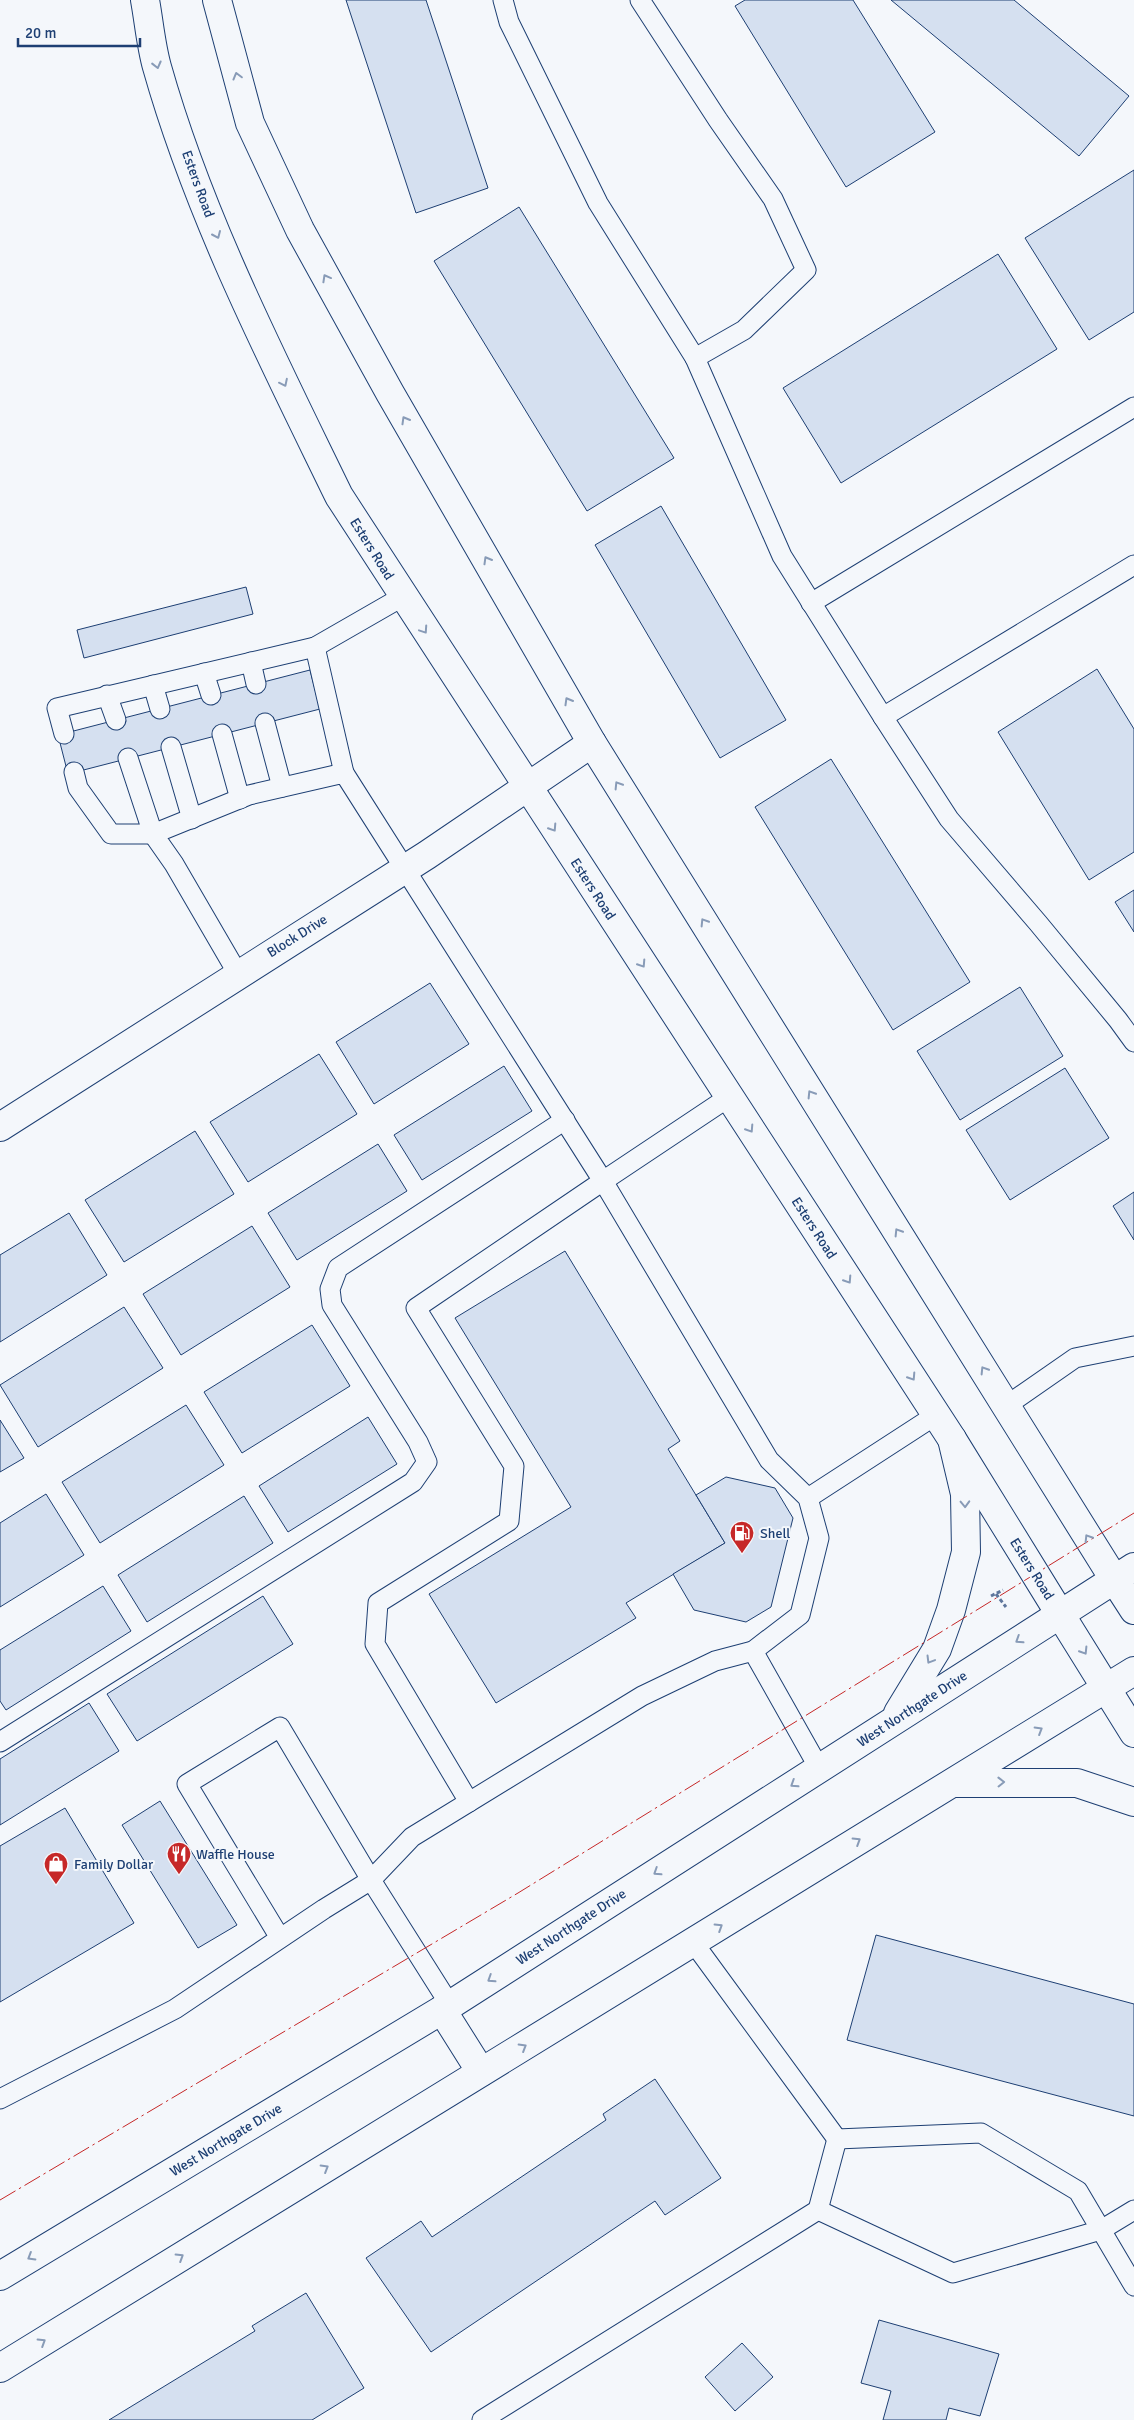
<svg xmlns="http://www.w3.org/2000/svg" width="1134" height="2420" viewBox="0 0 1134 2420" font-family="Signika,sans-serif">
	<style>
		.building { fill: #d5e0f0; stroke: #1d3f73 }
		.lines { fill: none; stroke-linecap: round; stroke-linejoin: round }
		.service-casing { stroke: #1d3f73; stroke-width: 21 }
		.minor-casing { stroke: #1d3f73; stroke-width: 30 }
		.tertiary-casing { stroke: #1d3f73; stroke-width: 30 }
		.secondary-casing { stroke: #1d3f73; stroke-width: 30 }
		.path { stroke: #5e769c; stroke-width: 3; stroke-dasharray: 4 2.5; stroke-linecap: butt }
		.service { stroke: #f4f7fb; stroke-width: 19 }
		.minor { stroke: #f4f7fb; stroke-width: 28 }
		.tertiary { stroke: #f4f7fb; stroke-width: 28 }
		.secondary { stroke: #f4f7fb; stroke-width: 28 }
		.power { stroke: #c62828; stroke-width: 1; stroke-dasharray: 18 4 2.5 4; stroke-linecap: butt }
		.oneway { stroke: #889bb7 }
		.labels { text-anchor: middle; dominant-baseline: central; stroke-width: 4; stroke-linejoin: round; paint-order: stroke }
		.street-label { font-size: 14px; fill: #1d3f73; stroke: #f4f7fb }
		.poi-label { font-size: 14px; fill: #1d3f73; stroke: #f4f7fb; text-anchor: start }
	</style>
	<rect width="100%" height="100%" fill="#f4f7fb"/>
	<g class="building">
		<polygon points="346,0 426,0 488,188 416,213"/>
		<polygon points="745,0 853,0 935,132 846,187 735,6"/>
		<polygon points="891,0 1014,0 1129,96 1079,156"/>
		<polygon points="1134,170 1134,312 1089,340 1025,238"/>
		<polygon points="519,207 674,458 587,511 434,261"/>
		<polygon points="998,254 1057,349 841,483 783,388"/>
		<polygon points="661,506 786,720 720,758 595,545"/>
		<polygon points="246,587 253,614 84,658 77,630"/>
		<polygon points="1097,669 1134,729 1134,852 1089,880 998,732"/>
		<polygon points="310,670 320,709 68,774 58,735"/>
		<polygon points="831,759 970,982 893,1030 755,807"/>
		<polygon points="1134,890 1134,932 1115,902"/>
		<polygon points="430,983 469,1044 374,1104 336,1042"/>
		<polygon points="1020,987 1063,1056 960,1120 917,1051"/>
		<polygon points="319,1054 357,1114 248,1182 210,1122"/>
		<polygon points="504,1066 532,1111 422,1180 394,1135"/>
		<polygon points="1065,1068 1109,1138 1010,1200 966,1130"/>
		<polygon points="195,1131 234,1194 124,1262 85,1200"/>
		<polygon points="378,1144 407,1191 297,1260 268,1213"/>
		<polygon points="1134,1192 1134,1240 1113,1206"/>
		<polygon points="69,1213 107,1275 0,1342 0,1255"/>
		<polygon points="252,1226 290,1287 181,1355 143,1294"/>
		<polygon points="565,1251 680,1441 668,1449 725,1543 626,1603 636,1618 496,1703 429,1594 571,1507 455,1318"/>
		<polygon points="124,1307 163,1368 38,1447 0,1385"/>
		<polygon points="312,1325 350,1386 242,1453 204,1392"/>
		<polygon points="186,1405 224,1465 100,1543 62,1482"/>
		<polygon points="368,1417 397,1464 288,1532 259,1486"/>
		<polygon points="0,1420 24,1458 0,1472"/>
		<polygon points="726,1477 775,1488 793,1518 771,1607 746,1622 694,1610 673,1574 725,1543 696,1495"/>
		<polygon points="46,1494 84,1555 0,1607 0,1523"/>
		<polygon points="244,1496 273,1543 147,1622 118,1575"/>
		<polygon points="103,1586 131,1631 6,1710 0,1701 0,1650"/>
		<polygon points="263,1596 293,1644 137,1741 107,1694"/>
		<polygon points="89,1703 119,1751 0,1825 0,1759"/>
		<polygon points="160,1801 237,1925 198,1948 122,1825"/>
		<polygon points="65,1808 134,1923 0,2002 0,1846"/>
		<polygon points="876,1935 1134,2004 1134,2116 847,2040"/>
		<polygon points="655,2079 721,2178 665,2215 655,2201 431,2352 366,2258 421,2221 432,2237 606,2120 603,2114"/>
		<polygon points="306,2293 364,2388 312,2420 109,2420 255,2331 252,2326"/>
		<polygon points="879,2320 999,2354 980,2416 949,2408 946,2420 883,2420 891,2391 861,2383"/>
		<polygon points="742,2343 773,2377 735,2411 705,2377"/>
	</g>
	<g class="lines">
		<defs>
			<g id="service">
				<polyline points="503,0 509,22 598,203 695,358 744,330 806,270 773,199 718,120 640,0"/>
				<polyline points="695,358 782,556 883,717 949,819 1038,923 1118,1020 1134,1042"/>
				<polyline points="811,603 1134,407"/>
				<polyline points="251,662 256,684"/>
				<polyline points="204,673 211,695"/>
				<polyline points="153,685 160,709"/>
				<polyline points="107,695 116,720"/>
				<polyline points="883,717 1134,565"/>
				<polyline points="265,723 282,787"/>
				<polyline points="64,734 57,708 315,647"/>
				<polyline points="222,734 240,799"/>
				<polyline points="171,747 192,819"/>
				<polyline points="74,772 78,788 111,834 153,834 128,758"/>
				<polyline points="344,773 315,647 402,597"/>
				<polyline points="238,974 174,864 153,834 249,795 344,773 603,1181 416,1308 514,1466 509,1521 378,1603 375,1644 469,1802"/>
				<polyline points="1006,1406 1075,1358 1134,1346"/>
				<polyline points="808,1498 936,1415"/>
				<polyline points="753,1651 819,1768"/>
				<polyline points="0,1742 413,1482 427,1462 418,1442 332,1305 330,1289 338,1268 565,1120"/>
				<polyline points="280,1938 187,1784 280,1727 371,1880 450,2005"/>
				<polyline points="693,1942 837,2139"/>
				<polyline points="0,2099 175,2009 324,1909 371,1880 412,1837 642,1696 715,1661 753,1651 800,1615 819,1538 808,1498 769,1460 603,1181 729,1097"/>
				<polyline points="837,2139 981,2133 1078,2191 1134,2286"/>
				<polyline points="818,2210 953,2273 1101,2230 1134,2210"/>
				<polyline points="482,2420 818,2210 837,2139"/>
			</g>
			<polyline id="minor" points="0,1127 427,855 592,743"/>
			<g id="tertiary">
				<path d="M 145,0 C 149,22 151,46 157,67 C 199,216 272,358 339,496 L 952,1439 L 1060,1614"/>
				<polyline points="217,0 250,123 300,230 390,393 592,743 1114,1579"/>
			</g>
			<g id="secondary">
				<polyline points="1114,1579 1134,1610"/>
				<polyline points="1060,1614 1134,1733"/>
				<polyline points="898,1713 937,1649 951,1610 966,1552 965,1494 952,1439"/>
				<polyline points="953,1783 1077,1783 1134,1802"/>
				<polyline points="442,2010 481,2072"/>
				<polyline points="0,2276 450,2005 1134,1567"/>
				<polyline points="0,2368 1134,1671"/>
			</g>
		</defs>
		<use href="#service" class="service-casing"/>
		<use href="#minor" class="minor-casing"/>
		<use href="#tertiary" class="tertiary-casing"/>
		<use href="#secondary" class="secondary-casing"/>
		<g class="path">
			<polyline points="996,1594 1006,1607"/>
			<polyline points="991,1596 1003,1590"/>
		</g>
		<use href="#service" class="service"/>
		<use href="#minor" class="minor"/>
		<use href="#tertiary" class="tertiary"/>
		<use href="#secondary" class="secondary"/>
		<polyline class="power" points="0,2200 518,1893 1134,1513"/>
	</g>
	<defs><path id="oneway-chevron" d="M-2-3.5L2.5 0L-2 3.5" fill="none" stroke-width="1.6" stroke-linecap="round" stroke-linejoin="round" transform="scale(1.25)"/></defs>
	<g class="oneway">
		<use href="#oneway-chevron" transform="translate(157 65) rotate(76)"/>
		<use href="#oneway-chevron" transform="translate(237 76) rotate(-105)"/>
		<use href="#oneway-chevron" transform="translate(217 235) rotate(66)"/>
		<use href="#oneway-chevron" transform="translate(326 278) rotate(-119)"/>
		<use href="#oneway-chevron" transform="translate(284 383) rotate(64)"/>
		<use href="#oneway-chevron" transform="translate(405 420) rotate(-120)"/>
		<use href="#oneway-chevron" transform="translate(487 560) rotate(-120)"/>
		<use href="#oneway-chevron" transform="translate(424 630) rotate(56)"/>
		<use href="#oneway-chevron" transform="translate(568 701) rotate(-120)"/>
		<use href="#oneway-chevron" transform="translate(618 785) rotate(-122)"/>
		<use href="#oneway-chevron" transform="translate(553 828) rotate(57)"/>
		<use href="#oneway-chevron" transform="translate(704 922) rotate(-122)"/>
		<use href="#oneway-chevron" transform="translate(642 964) rotate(57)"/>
		<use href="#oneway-chevron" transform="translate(811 1094) rotate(-122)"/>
		<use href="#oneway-chevron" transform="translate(750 1129) rotate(57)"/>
		<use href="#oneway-chevron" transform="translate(898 1232) rotate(-122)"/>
		<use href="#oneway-chevron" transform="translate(848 1280) rotate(57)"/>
		<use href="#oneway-chevron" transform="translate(984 1370) rotate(-122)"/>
		<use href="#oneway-chevron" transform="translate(912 1377) rotate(57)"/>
		<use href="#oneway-chevron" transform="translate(965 1504) rotate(88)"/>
		<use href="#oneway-chevron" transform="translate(1088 1538) rotate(-122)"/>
		<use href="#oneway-chevron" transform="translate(1019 1640) rotate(147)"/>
		<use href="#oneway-chevron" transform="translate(1084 1651) rotate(58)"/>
		<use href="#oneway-chevron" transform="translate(930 1660) rotate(121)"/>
		<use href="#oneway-chevron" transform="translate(1039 1730) rotate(-31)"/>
		<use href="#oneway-chevron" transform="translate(1001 1782) rotate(-1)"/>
		<use href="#oneway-chevron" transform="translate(794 1784) rotate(147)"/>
		<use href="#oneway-chevron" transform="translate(857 1841) rotate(-32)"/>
		<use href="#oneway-chevron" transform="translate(657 1872) rotate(147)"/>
		<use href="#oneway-chevron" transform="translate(719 1927) rotate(-32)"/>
		<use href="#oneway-chevron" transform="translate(491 1979) rotate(147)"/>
		<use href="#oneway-chevron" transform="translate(523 2047) rotate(-31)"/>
		<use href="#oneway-chevron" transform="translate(325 2168) rotate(-31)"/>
		<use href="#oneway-chevron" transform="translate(31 2257) rotate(149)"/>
		<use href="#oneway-chevron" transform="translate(180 2257) rotate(-32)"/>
		<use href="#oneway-chevron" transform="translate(42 2342) rotate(-32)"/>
	</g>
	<defs>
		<symbol id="fuel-pin" viewBox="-11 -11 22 30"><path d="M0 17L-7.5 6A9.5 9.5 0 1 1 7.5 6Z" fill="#c62828" stroke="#f4f7fb"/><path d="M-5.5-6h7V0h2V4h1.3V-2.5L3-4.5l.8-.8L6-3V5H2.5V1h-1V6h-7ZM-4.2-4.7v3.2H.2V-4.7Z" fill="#fff"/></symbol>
		<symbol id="restaurant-pin" viewBox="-11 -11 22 30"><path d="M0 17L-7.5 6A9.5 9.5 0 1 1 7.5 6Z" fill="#c62828" stroke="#f4f7fb"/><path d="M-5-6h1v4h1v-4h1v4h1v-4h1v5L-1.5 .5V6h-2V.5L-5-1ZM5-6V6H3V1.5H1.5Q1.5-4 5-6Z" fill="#fff"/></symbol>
		<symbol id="shop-pin" viewBox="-11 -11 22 30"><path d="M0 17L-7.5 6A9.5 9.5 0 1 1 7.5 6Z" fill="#c62828" stroke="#f4f7fb"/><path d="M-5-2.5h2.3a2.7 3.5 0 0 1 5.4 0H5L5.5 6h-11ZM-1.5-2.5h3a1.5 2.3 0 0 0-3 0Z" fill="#fff"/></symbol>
	</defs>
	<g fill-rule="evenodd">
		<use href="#fuel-pin" x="728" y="1519" width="28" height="38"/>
		<use href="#restaurant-pin" x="165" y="1840" width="28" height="38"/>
		<use href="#shop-pin" x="42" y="1850" width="28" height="38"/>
	</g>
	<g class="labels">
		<g class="street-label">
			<text transform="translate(198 184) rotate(70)">Esters Road</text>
			<text transform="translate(372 549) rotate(58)">Esters Road</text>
			<text transform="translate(593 889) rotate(57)">Esters Road</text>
			<text transform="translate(297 936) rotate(-32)">Block Drive</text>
			<text transform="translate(814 1228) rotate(57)">Esters Road</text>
			<text transform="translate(1032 1569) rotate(58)">Esters Road</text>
			<text transform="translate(912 1709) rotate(-33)">West Northgate Drive</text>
			<text transform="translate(571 1927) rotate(-33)">West Northgate Drive</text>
			<text transform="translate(226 2140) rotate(-31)">West Northgate Drive</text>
		</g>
		<g class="poi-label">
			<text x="760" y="1533">Shell</text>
			<text x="196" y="1854">Waffle House</text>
			<text x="74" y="1864">Family Dollar</text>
		</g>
	</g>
	<path d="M18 38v8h122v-8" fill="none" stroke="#1d3f73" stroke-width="2.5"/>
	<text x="25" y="38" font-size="15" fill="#1d3f73" stroke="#f4f7fb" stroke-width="4" paint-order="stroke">20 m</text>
</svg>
